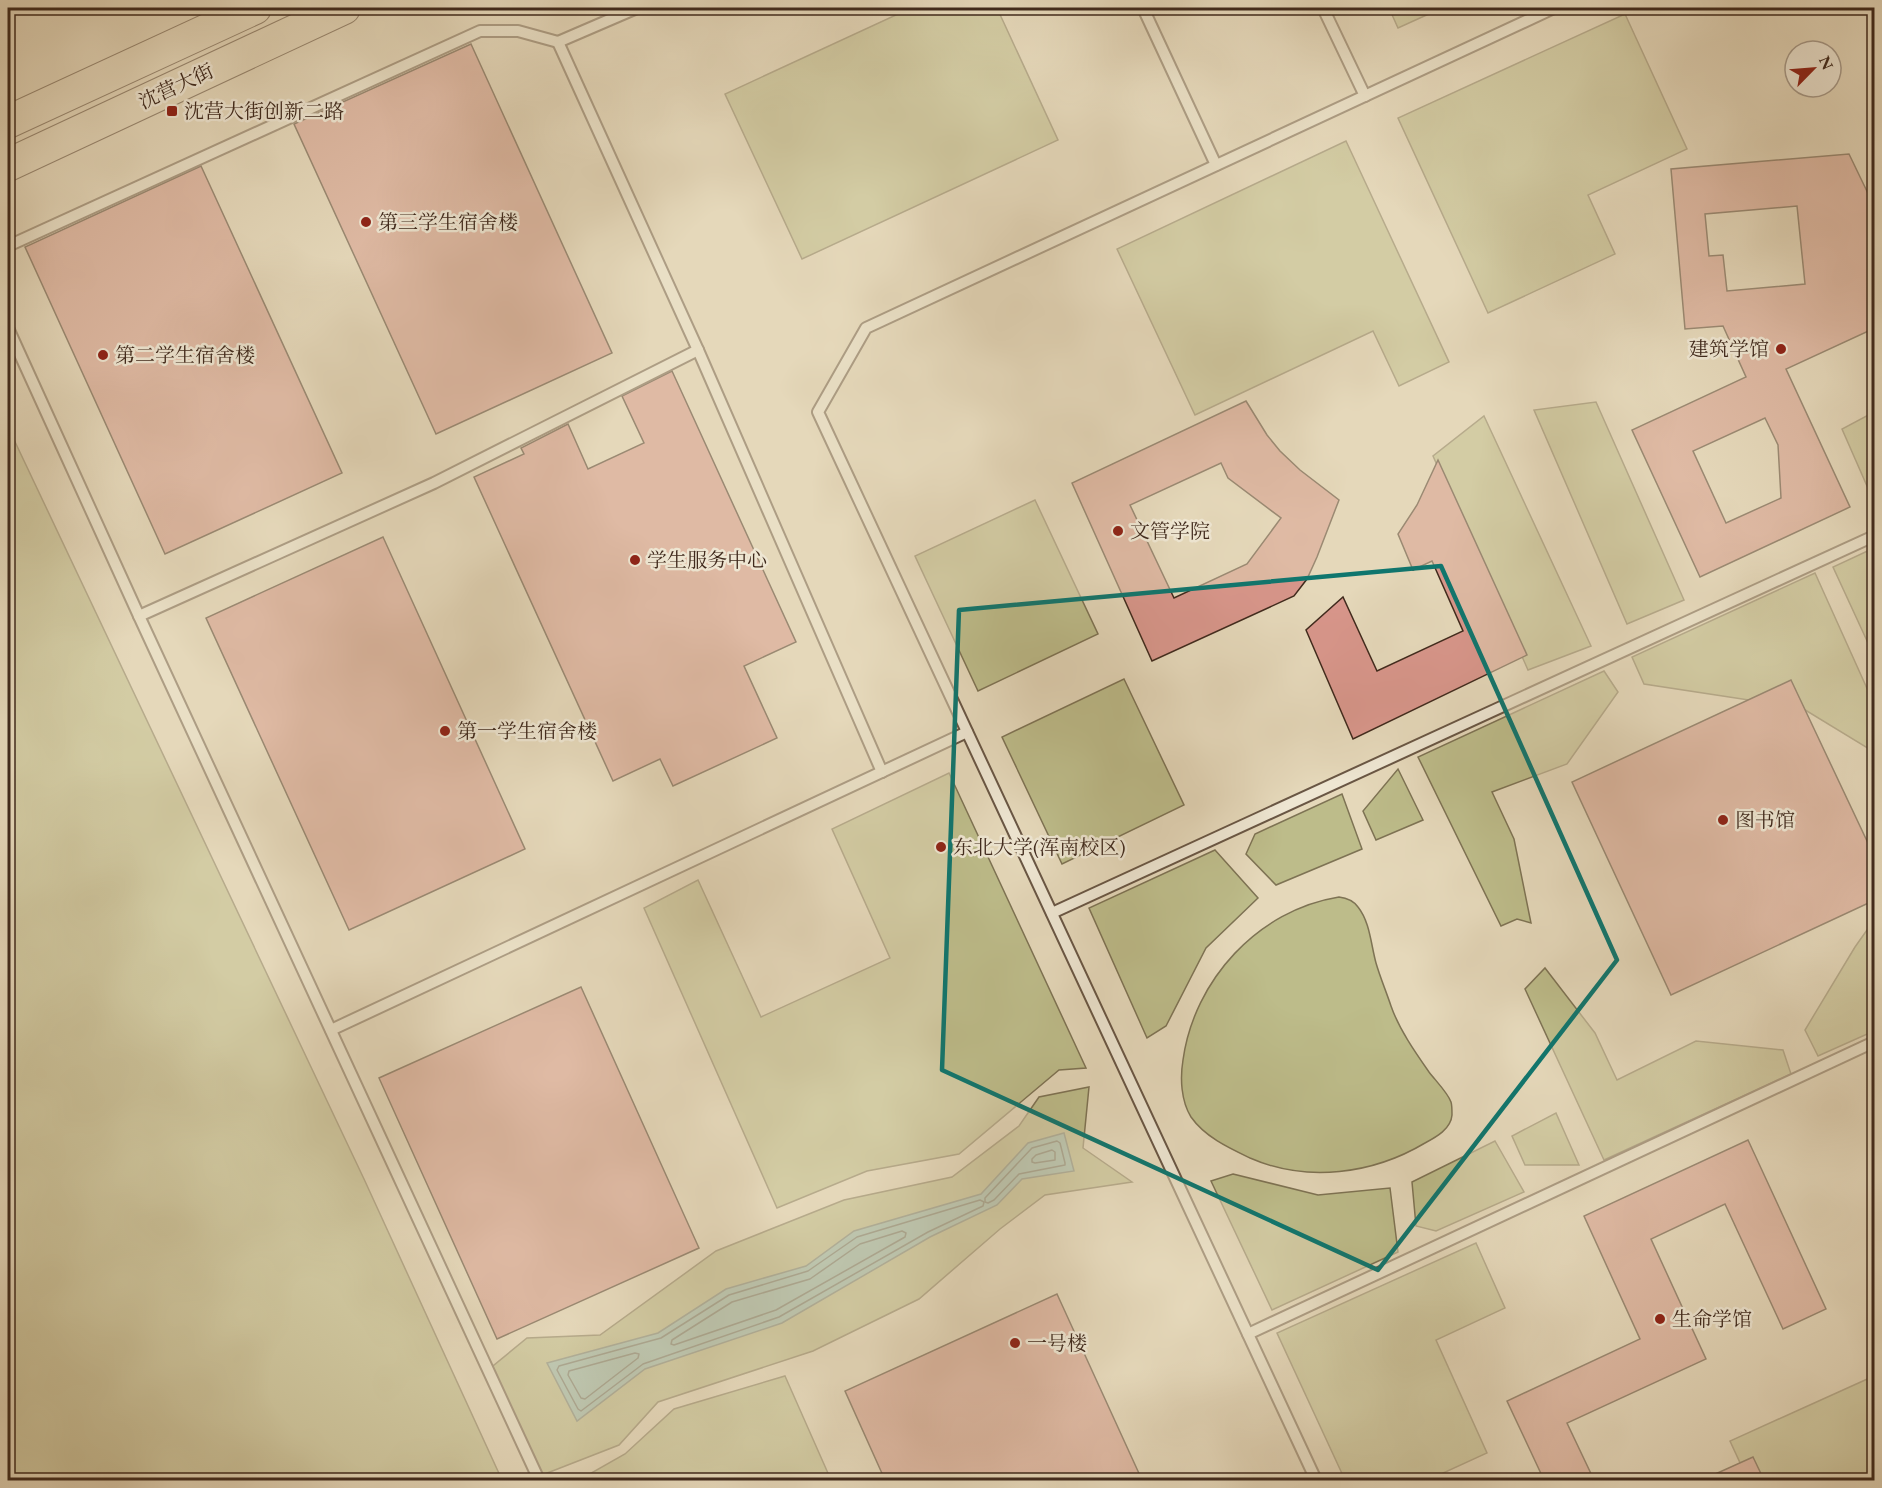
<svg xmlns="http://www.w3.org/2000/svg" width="1882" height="1488" viewBox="0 0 1882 1488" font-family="'EB Garamond','Noto Serif SC',serif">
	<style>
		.green { fill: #bdbc8a; stroke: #7e7354; stroke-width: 1.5 }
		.water { fill: #96baaf; stroke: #748075; stroke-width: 1.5 }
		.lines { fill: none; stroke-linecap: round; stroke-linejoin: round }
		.shore { stroke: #6b7266; stroke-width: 1.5 }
		.building { fill: #d8968b; stroke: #402a1d; stroke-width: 1.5; fill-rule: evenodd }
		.service-casing { stroke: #695644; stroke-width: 14 }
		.primary-casing { stroke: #402a1d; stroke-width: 34 }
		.service { stroke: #eee6d2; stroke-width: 10 }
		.primary { stroke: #e5d8ba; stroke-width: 32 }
		.marked { fill: none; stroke: #0f766e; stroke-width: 4.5; stroke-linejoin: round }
		.poi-dot { fill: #8f2418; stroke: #eee6d2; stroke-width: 2 }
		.labels { text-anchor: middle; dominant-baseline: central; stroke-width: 5; stroke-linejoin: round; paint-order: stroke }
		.street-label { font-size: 20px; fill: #402a1d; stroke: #eee6d2 }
		.poi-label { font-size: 20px; fill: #402a1d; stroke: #eee6d2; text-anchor: start }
	</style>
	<rect width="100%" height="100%" fill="#e5d8ba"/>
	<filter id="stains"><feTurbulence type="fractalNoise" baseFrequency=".00333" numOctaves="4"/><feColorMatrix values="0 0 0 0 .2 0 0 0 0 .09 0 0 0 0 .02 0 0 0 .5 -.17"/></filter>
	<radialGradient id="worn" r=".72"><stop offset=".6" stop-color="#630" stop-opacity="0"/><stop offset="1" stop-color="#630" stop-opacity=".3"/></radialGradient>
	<g class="green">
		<polygon points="911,8 997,8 1058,140 802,259 725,94"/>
		<polygon points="1389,8 1442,8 1398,28"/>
		<polygon points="1625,14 1687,149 1588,195 1615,254 1488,313 1398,118"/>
		<polygon points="1346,141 1449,362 1399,386 1373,331 1195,415 1117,249"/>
		<polygon points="1596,402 1684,600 1627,624 1534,410"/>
		<polygon points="1874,412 1874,502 1842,429"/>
		<polygon points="1484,416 1591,646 1528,670 1433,456"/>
		<polygon points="8,427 364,1179 502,1480 8,1480"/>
		<polygon points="1035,500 1098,634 978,691 915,556"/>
		<polygon points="1874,548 1874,656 1833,567"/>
		<polygon points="1815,573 1874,704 1874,752 1802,708 1644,684 1632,657"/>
		<polygon points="1604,671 1618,692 1567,764 1492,792 1514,839 1531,923 1517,919 1501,926 1418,757"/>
		<polygon points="1124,679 1184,805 1062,864 1002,737"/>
		<polygon points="1398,769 1423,820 1376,840 1363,811"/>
		<polygon points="949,773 1086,1068 1059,1070 959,1154 867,1171 777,1208 644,908 698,880 761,1017 890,958 832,829"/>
		<polygon points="1342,794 1362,849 1276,885 1246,854 1255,834"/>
		<polygon points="1215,850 1258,898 1206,948 1166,1026 1147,1038 1089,908"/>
		<path d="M 1339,897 C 1347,898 1353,900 1358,907 C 1370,922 1371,945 1376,963 C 1380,977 1386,991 1391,1006 C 1399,1029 1415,1052 1429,1072 C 1435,1080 1448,1093 1451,1102 C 1452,1105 1452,1112 1452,1115 C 1451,1129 1436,1137 1425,1143 C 1373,1174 1307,1183 1250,1158 C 1229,1148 1205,1137 1191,1117 C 1181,1101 1180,1078 1183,1060 C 1194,980 1258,910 1339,897 Z"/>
		<polygon points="1874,920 1874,1031 1818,1056 1805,1030 1855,947"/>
		<polygon points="1545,968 1595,1033 1617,1080 1696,1041 1783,1050 1791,1074 1604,1160 1525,989"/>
		<polygon points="1089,1087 1083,1148 1132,1182 1045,1195 1000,1229 919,1299 813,1351 658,1402 619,1445 537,1477 488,1370 527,1338 600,1335 716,1251 844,1200 952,1177 1019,1126 1039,1097"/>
		<polygon points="1556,1113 1579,1165 1525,1165 1512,1136"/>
		<polygon points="1495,1141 1524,1192 1436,1231 1416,1226 1412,1182"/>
		<polygon points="1233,1174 1318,1195 1390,1188 1398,1252 1272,1310 1211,1181"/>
		<polygon points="1476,1243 1505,1308 1436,1340 1487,1453 1428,1480 1345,1480 1277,1333"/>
		<polygon points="785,1376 831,1480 579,1480 625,1454 674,1409"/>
		<polygon points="1874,1376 1874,1480 1748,1480 1730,1441"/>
	</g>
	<polygon class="water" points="1064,1133 1074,1171 1022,1179 997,1205 930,1237 782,1323 645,1369 577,1421 547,1363 658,1333 726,1289 806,1266 854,1231 981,1194 1028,1143"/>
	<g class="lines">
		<g class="shore">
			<polygon points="1057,1141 1060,1143 1065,1163 1065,1165 1019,1174 994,1200 988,1203 985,1202 985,1198 1032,1148"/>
			<polygon points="1052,1150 1055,1152 1055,1160 1035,1163 1032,1162 1032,1159 1036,1155"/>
			<polygon points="980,1200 984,1202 983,1206 928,1232 779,1317 643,1364 581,1411 578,1409 557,1370 559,1366 661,1338 729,1295 808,1271 857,1237"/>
			<polygon points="902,1231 906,1233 905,1237 776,1310 674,1345 671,1344 672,1340 732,1302 810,1279 860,1244"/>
			<polygon points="635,1353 639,1354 638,1358 585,1399 581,1398 568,1375 569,1371"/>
		</g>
	</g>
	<g class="building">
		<polygon points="471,44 612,353 436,434 294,124"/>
		<path d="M 1849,154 L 1875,208 L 1875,328 L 1786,369 L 1850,507 L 1700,577 L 1632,430 L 1746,377 L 1723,326 L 1685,329 L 1671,169 ZM 1797,206 L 1805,284 L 1727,291 L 1723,255 L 1709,256 L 1705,214 ZM 1765,418 L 1778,445 L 1781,498 L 1726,523 L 1693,451 Z"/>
		<polygon points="201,166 342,473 165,554 25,247"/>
		<polygon points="672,371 796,642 744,666 777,738 673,786 660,759 613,781 474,477 524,454 521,448 568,424 588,469 644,443 622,396"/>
		<path d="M 1246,401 L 1267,435 L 1280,451 L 1300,470 L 1339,500 L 1317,557 L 1307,579 L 1294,596 L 1152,661 L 1072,483 ZM 1221,463 L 1228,478 L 1281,518 L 1247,564 L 1174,598 L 1130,505 Z"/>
		<polygon points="1438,460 1527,655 1353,739 1306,630 1343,597 1377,671 1463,631 1432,561 1413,570 1398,534 1417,505"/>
		<polygon points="383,537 525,849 349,930 206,618"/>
		<polygon points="1791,680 1875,858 1875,900 1671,995 1572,782"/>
		<polygon points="581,987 699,1248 497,1339 379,1078"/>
		<polygon points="1748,1140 1826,1309 1783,1329 1725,1204 1651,1239 1706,1359 1567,1423 1594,1480 1544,1480 1507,1401 1640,1339 1584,1216"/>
		<polygon points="1057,1294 1142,1480 885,1480 845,1391"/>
		<polygon points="1753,1457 1764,1480 1702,1480"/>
	</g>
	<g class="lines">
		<defs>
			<g id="service">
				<polyline points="1143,8 1216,165"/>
				<polyline points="1323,8 1365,96"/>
				<polyline points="558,42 698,350 882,772"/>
				<polyline points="8,246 480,31 518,31 558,42 637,8"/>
				<polyline points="8,328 139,616 539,1480"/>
				<polyline points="139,616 434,483 698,350"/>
				<polyline points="1052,913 1874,536"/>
				<polyline points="331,1030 967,732"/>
				<polyline points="1248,1334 1874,1042"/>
				<polyline points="1316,1480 818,412 866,328 1554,8"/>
			</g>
			<g id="primary">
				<polyline points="8,122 255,8"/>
				<polyline points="8,165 344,8"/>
			</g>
		</defs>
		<use href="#service" class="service-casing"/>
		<use href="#primary" class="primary-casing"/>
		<use href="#service" class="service"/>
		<use href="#primary" class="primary"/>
	</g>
	<path d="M0 0H1882V1488H0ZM 1441,566 L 1617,960 L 1378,1270 L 942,1070 L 959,610 Z" fill="#e5d8ba" fill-opacity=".55" fill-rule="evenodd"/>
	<path class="marked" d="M 1441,566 L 1617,960 L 1378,1270 L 942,1070 L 959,610 Z"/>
	<g class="poi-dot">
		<rect x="166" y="105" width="12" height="12" rx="3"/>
		<circle cx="366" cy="222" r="6"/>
		<circle cx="1781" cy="349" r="6"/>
		<circle cx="103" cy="355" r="6"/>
		<circle cx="1118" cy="531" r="6"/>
		<circle cx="635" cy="560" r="6"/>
		<circle cx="445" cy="731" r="6"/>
		<circle cx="1723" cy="820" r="6"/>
		<circle cx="941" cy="847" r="6"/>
		<circle cx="1660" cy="1319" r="6"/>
		<circle cx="1015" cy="1343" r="6"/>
	</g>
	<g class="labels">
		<g class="street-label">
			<text transform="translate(176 86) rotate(-25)">沈营大街</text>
		</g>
		<g class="poi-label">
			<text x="184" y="111">沈营大街创新二路</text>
			<text x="378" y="222">第三学生宿舍楼</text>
			<text x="1769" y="349" text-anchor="end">建筑学馆</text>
			<text x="115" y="355">第二学生宿舍楼</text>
			<text x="1130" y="531">文管学院</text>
			<text x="647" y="560">学生服务中心</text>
			<text x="457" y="731">第一学生宿舍楼</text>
			<text x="1735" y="820">图书馆</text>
			<text x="953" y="847">东北大学(浑南校区)</text>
			<text x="1672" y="1319">生命学馆</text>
			<text x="1027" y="1343">一号楼</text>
		</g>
	</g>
	<rect width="1882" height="1488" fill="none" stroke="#e5d8ba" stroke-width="30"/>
	<rect x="9" y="9" width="1864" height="1470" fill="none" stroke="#402a1d" stroke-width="3"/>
	<rect x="15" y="15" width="1852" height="1458" fill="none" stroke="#402a1d" stroke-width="1.5"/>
	<g transform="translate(1813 69) rotate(65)"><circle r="28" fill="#eee6d2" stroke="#a89b8a" stroke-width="1.5"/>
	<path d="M0-4.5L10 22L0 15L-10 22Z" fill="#8f2418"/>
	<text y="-9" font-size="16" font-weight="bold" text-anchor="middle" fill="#402a1d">N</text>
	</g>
	<rect width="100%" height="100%" filter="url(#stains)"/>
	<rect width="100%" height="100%" fill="url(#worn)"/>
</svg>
